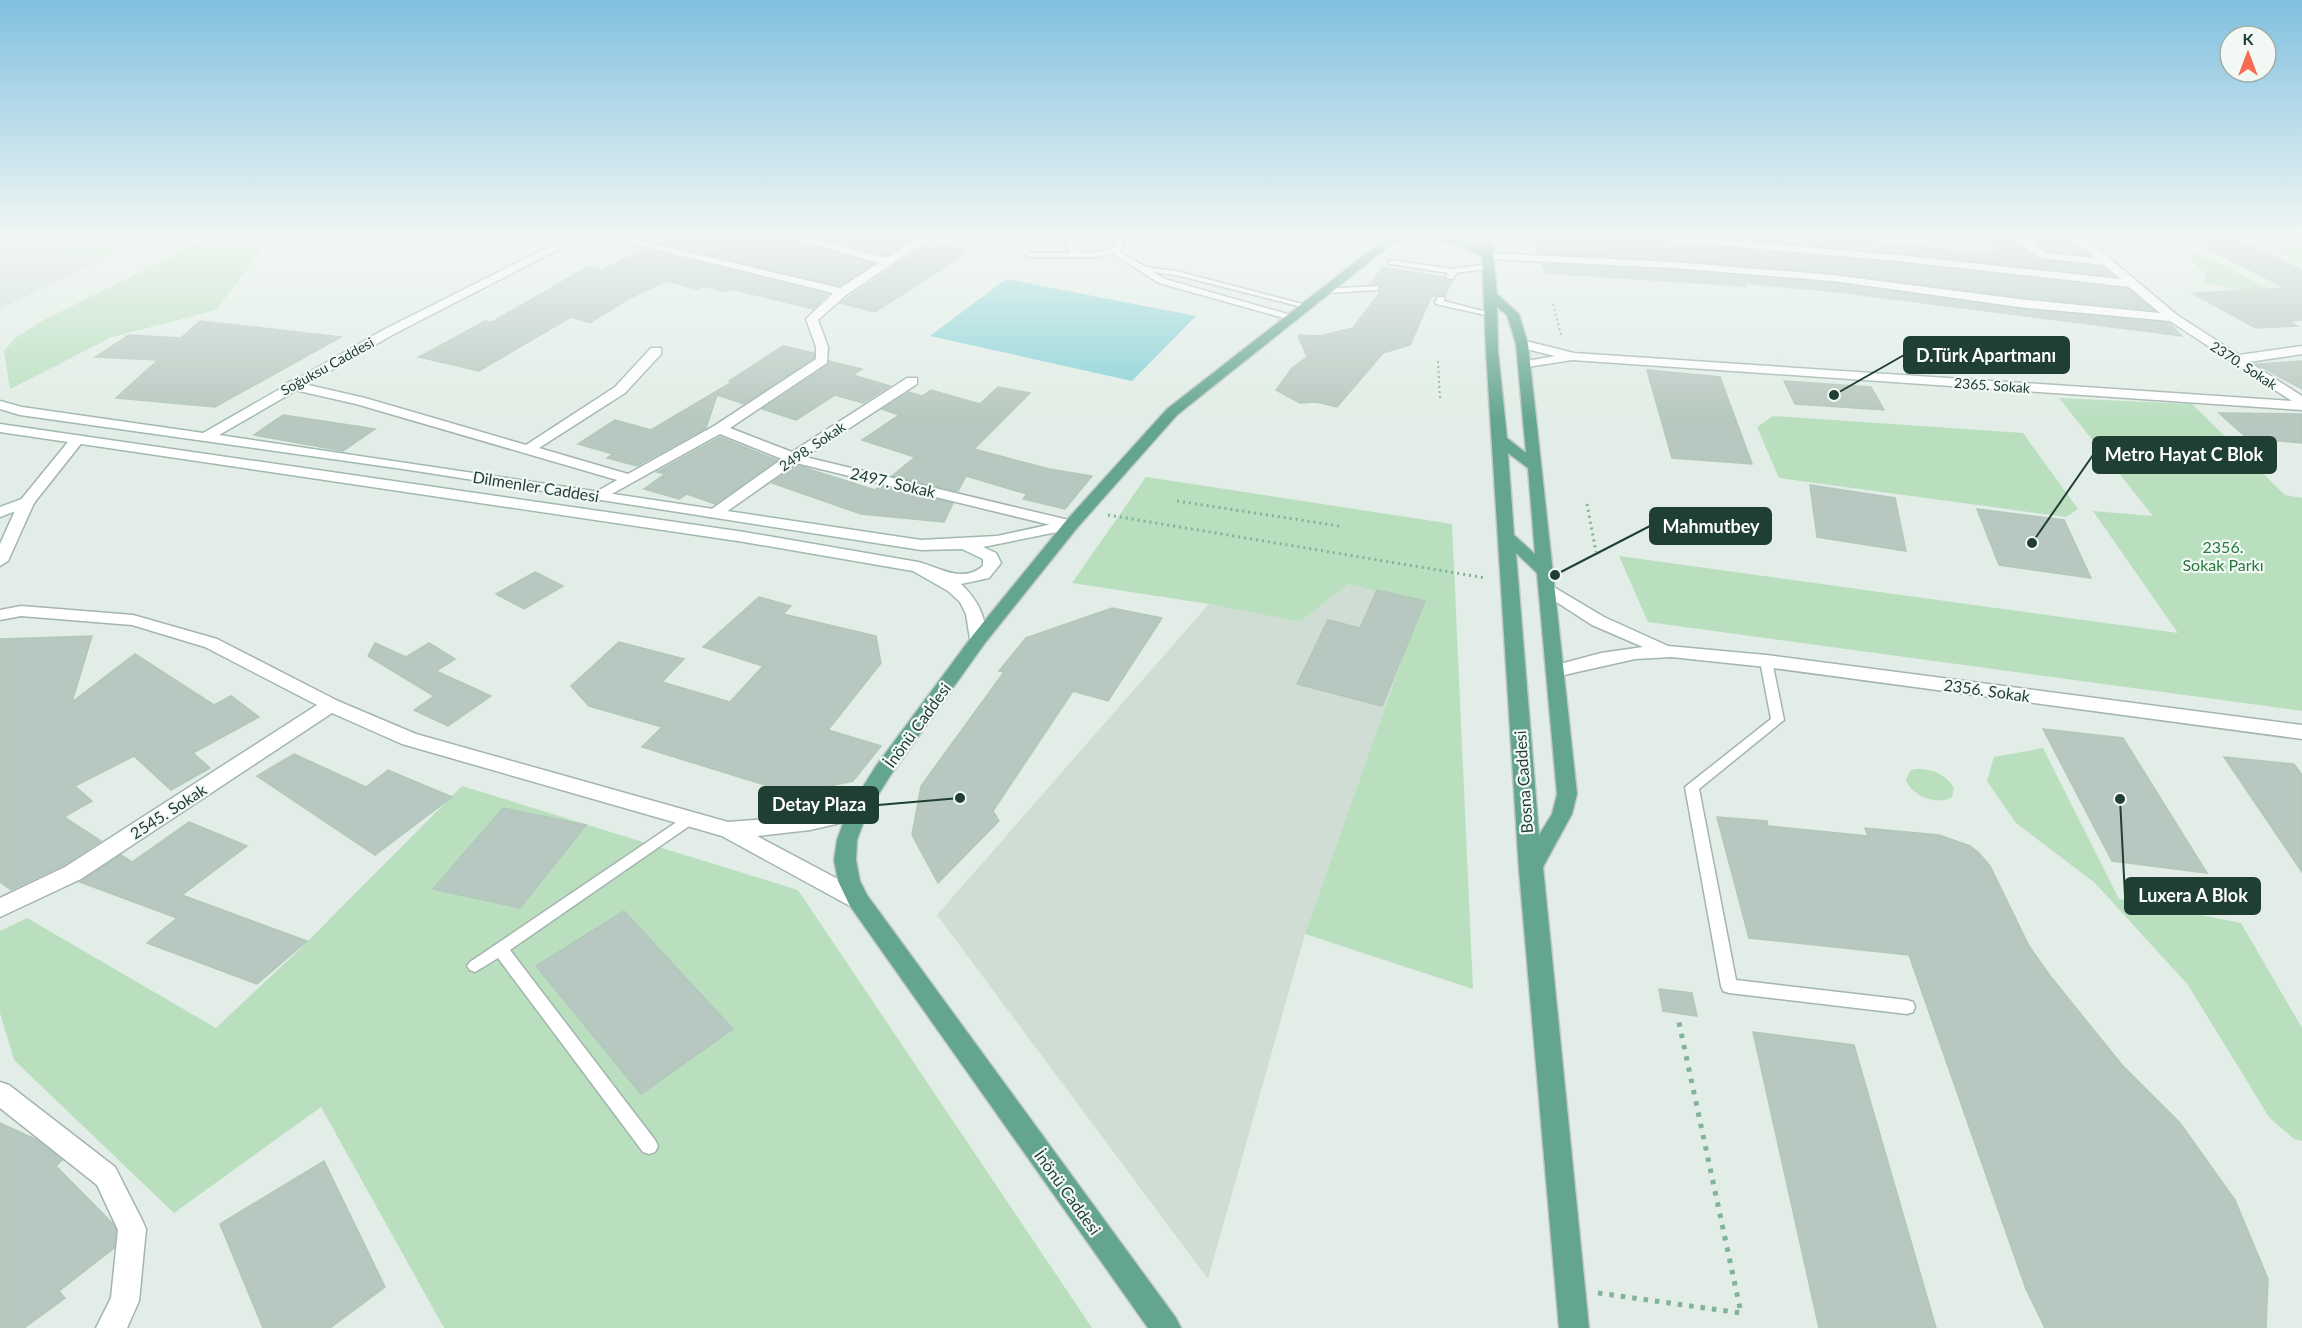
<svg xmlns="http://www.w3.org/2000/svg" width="2302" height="1328" viewBox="0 0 2302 1328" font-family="Lato,sans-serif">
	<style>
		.built { fill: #cfddd5 }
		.green { fill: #b9dfbf }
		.water { fill: #86d1d5 }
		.building { fill: #b6c8bf; stroke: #b3c7bd; stroke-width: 1.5 }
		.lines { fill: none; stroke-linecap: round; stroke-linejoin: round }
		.lane-casing { stroke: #a3b5ad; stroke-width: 3 }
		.street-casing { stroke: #a3b5ad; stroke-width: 3 }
		.secondary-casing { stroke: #9fb9ad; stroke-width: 3 }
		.primary-casing { stroke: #c1c9c6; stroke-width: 3 }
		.path-far2 { stroke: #80b29d; stroke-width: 2; stroke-dasharray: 2 3; stroke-linecap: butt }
		.path-far1 { stroke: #80b29d; stroke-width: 3; stroke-dasharray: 2 4; stroke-linecap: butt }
		.path { stroke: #80b29d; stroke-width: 5; stroke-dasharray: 4.5 7; stroke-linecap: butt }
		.lane { fill: #fff; fill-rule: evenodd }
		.street { fill: #fff; fill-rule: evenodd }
		.secondary { fill: #fff; fill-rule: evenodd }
		.primary { fill: #63a58d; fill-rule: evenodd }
		.labels { text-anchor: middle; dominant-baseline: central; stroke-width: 4.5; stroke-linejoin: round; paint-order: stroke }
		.far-street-label { font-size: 14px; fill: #203f33; stroke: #f2f9f5 }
		.street-label { font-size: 16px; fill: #203f33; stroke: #f2f9f5 }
		.park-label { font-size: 16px; fill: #28783e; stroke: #f2f9f5 }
		.leader { fill: none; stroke: #203f33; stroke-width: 2 }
		.callout-dot { fill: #203f33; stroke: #f2f9f5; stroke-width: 2 }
		.callout { fill: #203f33; stroke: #203f33; stroke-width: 2 }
		.callout-label { font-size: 18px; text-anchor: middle; font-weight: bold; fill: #fff }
	</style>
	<rect width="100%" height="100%" fill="#e1ede6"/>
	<g class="built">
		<polygon points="0,248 109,255 0,309"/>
		<polygon points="1348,584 1422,603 1305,934 1208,1279 937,915 1209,604 1300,622"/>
	</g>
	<g class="green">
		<polygon points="0,235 148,235 109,255 0,247"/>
		<polygon points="214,235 273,235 216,310 112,337 10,389 4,351 15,338 42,321"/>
		<polygon points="2246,235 2302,235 2302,263"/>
		<polygon points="2198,252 2302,307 2302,321 2247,291 2204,283 2206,275 2186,255"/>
		<polygon points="2059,398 2192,404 2285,495 2302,498 2302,711 1648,622 1619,556 2178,633 2093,511 2153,516"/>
		<polygon points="1773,416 2023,433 2078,509 2066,517 1779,478 1757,427"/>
		<polygon points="1146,477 1452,524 1473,989 1305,934 1422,603 1348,584 1300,622 1209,604 1072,583"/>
		<polygon points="2043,748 2119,899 2241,923 2302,1028 2302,1141 2294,1139 2269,1117 2188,985 2095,883 2016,823 1987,781 1994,757"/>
		<path d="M 1915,769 C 1931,768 1946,774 1954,788 L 1952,797 C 1937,806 1912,796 1906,780 L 1910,771 Z"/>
		<polygon points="462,786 798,890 1092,1328 444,1328 321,1107 174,1213 14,1060 0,1013 0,931 27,918 216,1028 302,947"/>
	</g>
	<polygon class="water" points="1006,279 1196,316 1132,381 930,336"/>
	<g class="building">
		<polygon points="673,235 779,235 874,264 840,286 658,243"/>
		<polygon points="808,235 910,235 915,237 887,256"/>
		<polygon points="1531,235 1629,238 1898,263 2128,289 2153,310 2019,297 1833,273 1673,260 1538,253"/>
		<polygon points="1697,235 1815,235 1995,254 1975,235 2009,235 2039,260 2103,267 2113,276"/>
		<polygon points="2027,235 2068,235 2088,255 2047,251"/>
		<polygon points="2180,235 2227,235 2302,270 2302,320 2289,321 2297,326 2256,328 2192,293 2286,288"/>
		<polygon points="931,241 970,251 875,312 840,303"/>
		<polygon points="644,249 828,294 813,309 731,289 725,292 704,286 697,289 666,281 630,298 590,323 571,317 479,371 419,357 485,321 492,322 589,266 602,270"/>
		<polygon points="1542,264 1673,270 1833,283 2019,309 2169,323 2182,336 1831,291 1744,283 1746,286 1546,273"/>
		<polygon points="1382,267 1444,277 1452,281 1445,295 1431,297 1410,345 1383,353 1337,407 1316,402 1300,403 1276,390 1292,368 1307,357 1298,335 1320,336 1353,328 1380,292 1380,284 1371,284"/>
		<polygon points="200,321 341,337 215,407 116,398 158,360 95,357 129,335 181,338"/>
		<polygon points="783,346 814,353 814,358 744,404 717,395 706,428 637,466 607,458 613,454 578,444 615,420 651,430 732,382 729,381"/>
		<polygon points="829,361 862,369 853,375 890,386 863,403 835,395 796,420 762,409 828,365"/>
		<polygon points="2302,361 2302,389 2256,364"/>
		<polygon points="1647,370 1720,377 1752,464 1672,458"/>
		<polygon points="1784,381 1871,387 1884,410 1795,404"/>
		<polygon points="998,387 1030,393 974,449 1049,469 1092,476 1065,509 1023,499 1027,494 966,476 958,491 892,476 915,457 862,440 899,415 882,409 909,392 922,396 931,390 980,404"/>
		<polygon points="2219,413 2302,414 2302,443 2247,438"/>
		<polygon points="283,415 375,429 343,451 254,435"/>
		<polygon points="720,437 777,460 715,504 687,494 679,499 644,489 665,474 657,472"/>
		<polygon points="796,465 875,490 880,486 953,503 944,522 861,514 772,483"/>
		<polygon points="1810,485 1895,498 1906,551 1817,537"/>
		<polygon points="1977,509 2064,520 2091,578 1999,565"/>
		<polygon points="535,572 563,586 524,609 496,594"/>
		<polygon points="1377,590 1425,601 1382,706 1297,684 1328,620 1360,628"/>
		<polygon points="759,597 791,606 783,614 876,636 881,663 828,730 881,746 853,781 794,794 642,747 662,727 589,706 571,686 619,642 684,659 662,682 730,702 763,666 703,647"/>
		<polygon points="1112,608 1162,618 1108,701 1073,691 993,811 999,821 938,883 912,835 921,786 1004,672 999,671 1026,638"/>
		<polygon points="92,636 72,702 135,654 214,705 231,696 259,717 193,753 210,768 171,790 134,756 75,786 92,801 64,817 101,841 64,865 11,890 0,882 0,639"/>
		<polygon points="375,643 406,657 429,643 455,659 436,671 491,696 448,726 414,710 434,696 368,656"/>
		<polygon points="2043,729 2123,738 2207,873 2112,861"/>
		<polygon points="294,754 366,787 388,770 452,797 375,855 257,776"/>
		<polygon points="2224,757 2294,764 2302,775 2302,872"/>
		<polygon points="503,808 586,825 520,908 433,889"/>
		<polygon points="1717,817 1767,821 1768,826 1868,836 1865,828 1939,835 1970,846 1979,853 1990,866 2029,946 2051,977 2122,1065 2180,1123 2235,1200 2268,1279 2266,1328 2045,1328 2026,1289 1909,955 1749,938"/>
		<polygon points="189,822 247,846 182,895 307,941 257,984 147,943 177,918 80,882 121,855 132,862"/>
		<polygon points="624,911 733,1029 641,1094 536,966"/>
		<polygon points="1659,989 1692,993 1697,1016 1663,1011"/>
		<polygon points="1753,1032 1854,1045 1936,1328 1819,1328"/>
		<polygon points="0,1123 37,1140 62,1160 56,1166 113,1224 116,1230 114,1248 59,1291 65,1298 24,1328 0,1328"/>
		<polygon points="324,1161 385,1287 330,1328 263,1328 220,1224"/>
	</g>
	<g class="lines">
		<defs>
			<g id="lane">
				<path d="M 1079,235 L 1088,235 L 1072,245 C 1082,259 1101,251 1116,247 L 1116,242 L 1102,235 L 1112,235 L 1124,241 L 1123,248 L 1119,251 L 1145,267 L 1176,271 L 1310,306 L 1306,308 L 1176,275 L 1153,272 L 1165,279 L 1294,316 L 1295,318 L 1291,320 L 1159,283 L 1112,253 L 1098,257 L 1030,257 L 1026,255 L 1030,253 L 1071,253 L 1064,244 Z"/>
				<polygon points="1389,260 1453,269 1489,264 1493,266 1489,268 1456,273 1453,279 1450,279 1446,277 1448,273 1392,264 1389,264"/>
				<polygon points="1375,286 1378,286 1378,290 1325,293 1321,291 1325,289"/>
				<polygon points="1438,297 1444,297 1444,301 1494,314 1490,316 1436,304 1435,302"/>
				<polygon points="1766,657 1772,661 1784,720 1699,789 1736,980 1907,1000 1913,1002 1915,1007 1913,1012 1907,1014 1729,993 1723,991 1721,986 1685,787 1771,719 1760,661"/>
				<polygon points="690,813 695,814 697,818 695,822 510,950 655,1140 658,1146 655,1152 649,1154 643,1152 498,958 475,972 470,970 467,966 470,962"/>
			</g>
			<g id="street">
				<polygon points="596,235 615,235 840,288 879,263 781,235 799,235 887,258 922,235 935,235 846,295 818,320 828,347 827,363 730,428 792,452 907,378 917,378 917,384 805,457 1077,522 1079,525 1071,530 796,463 719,517 709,517 706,514 709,511 782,459 720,434 599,501 594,499 591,496 594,493 617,480 356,404 286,388 284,385 291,381 365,398 526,445 615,387 651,348 661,348 661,354 625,393 539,448 628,474 714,426 816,359 816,347 806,319 833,293"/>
				<polygon points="1628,235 1671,235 1898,255 2120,279 2104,265 2039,258 2011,235 2023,235 2046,253 2095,258 2070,235 2082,235 2177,315 2239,355 2302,346 2302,354 2249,362 2302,396 2302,410 1572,360 1521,368 1521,362 1555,356 1518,347 1516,344 1522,340 1574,353 2292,401 2170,321 2019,307 1833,281 1673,268 1488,259 1482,256 1488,253 1673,262 1833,275 2019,299 2160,313 2129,287 1898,261 1633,238"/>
				<polygon points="77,436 84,440 34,503 8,561 0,566 0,544 19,502 72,437"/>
				<polygon points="1547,583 1604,617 1668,646 1766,655 2302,725 2302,739 1766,667 1671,657 1635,659 1555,677 1549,675 1546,671 1549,667 1601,653 1643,647 1592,625 1541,592 1539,588"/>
				<polygon points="21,606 133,615 217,639 338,701 416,734 728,822 795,817 857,805 864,807 867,812 864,817 857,819 810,830 757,836 866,894 869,900 866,906 858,909 850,906 722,836 402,744 332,713 81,879 0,917 0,898 65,867 317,705 205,647 132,625 21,616 0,620 0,610"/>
				<polygon points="0,1082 9,1085 115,1167 142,1220 146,1229 139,1301 127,1328 96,1328 111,1298 118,1230 97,1185 0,1108"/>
			</g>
			<g id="secondary">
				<path d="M 572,235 L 586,235 L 394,334 L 219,435 L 921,540 L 997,536 L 1071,520 L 1079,525 L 1077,528 L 983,547 L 996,553 L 1001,563 L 989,578 L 961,584 C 979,601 984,615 988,639 L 979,645 L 970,639 L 966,614 L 960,602 L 948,591 L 913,571 L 744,542 L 0,432 L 0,424 L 744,532 L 918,562 C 939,567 962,584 983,566 L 983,559 L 962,549 L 921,550 L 403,469 L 20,415 L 0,409 L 0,401 L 22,407 L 203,433 L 385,329 Z"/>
				<polygon points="27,497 35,502 32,505 0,517 0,507"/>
			</g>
			<path id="primary" d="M 1390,235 L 1446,235 L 1482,247 L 1481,235 L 1491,235 L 1497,294 L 1519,314 L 1528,344 L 1577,794 L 1572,814 L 1543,867 L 1589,1328 L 1559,1328 L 1519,870 L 1486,351 L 1482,257 C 1454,240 1425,236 1393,243 L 1177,415 L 1077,528 L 985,643 L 890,776 L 867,813 L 857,840 L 856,860 L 860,881 L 867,895 L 1176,1318 L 1181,1328 L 1148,1328 L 850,906 L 838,881 L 834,860 L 837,840 L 847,812 L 876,766 L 973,635 L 1065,522 L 1167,409 ZM 1497,307 L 1507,315 L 1516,344 L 1526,453 L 1507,438 L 1498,351 ZM 1508,453 L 1528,468 L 1535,554 L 1514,535 ZM 1516,553 L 1537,573 L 1557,794 L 1552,814 L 1539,835 Z"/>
		</defs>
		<use href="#lane" class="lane-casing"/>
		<use href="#street" class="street-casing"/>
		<use href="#secondary" class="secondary-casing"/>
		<use href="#primary" class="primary-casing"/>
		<g class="path-far2">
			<polyline points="1553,304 1561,335"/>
			<polyline points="1438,361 1440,398"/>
		</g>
		<g class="path-far1">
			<polyline points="1177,501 1339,526"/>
			<polyline points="1587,504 1596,552"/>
			<polyline points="1108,515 1486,578"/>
		</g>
		<polyline class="path" points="1598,1293 1741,1313 1678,1018"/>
		<use href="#lane" class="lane"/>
		<use href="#street" class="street"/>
		<use href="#secondary" class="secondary"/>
		<use href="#primary" class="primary"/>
	</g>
	<linearGradient id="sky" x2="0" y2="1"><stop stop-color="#81c0e0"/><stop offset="0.56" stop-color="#f2f7f4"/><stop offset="1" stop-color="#f2f7f4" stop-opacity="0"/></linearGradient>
	<rect width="2302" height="421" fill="url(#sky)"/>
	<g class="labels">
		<g class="far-street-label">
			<text transform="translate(2244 365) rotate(33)">2370. Sokak</text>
			<text transform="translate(327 366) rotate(-29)">Soğuksu Caddesi</text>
			<text transform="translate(1992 385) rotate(4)">2365. Sokak</text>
			<text transform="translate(812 446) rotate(-34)">2498. Sokak</text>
		</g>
		<g class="street-label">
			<text transform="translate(893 482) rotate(13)">2497. Sokak</text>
			<text transform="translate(536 486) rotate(9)">Dilmenler Caddesi</text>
			<text transform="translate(1987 690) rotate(8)">2356. Sokak</text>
			<text transform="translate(917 725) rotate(-54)">İnönü Caddesi</text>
			<text transform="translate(1523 782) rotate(-94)">Bosna Caddesi</text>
			<text transform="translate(168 811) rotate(-33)">2545. Sokak</text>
			<text transform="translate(1068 1192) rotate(54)">İnönü Caddesi</text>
		</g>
		<g class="park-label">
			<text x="2223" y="546">2356.<tspan x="2223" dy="18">Sokak Parkı</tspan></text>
		</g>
	</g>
	<path class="leader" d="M1834 395L1904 355M2032 543L2093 455M1555 575L1650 526M960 798L878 805M2120 799L2125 896"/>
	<g class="callout-dot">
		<circle cx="1834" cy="395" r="6"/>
		<circle cx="2032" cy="543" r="6"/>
		<circle cx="1555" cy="575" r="6"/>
		<circle cx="960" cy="798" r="6"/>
		<circle cx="2120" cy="799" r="6"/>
	</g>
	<g class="callout">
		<rect x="1904" y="337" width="165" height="36" rx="6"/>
		<rect x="2093" y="437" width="183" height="36" rx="6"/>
		<rect x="1650" y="508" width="121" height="36" rx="6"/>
		<rect x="759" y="787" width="119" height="36" rx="6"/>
		<rect x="2125" y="878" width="135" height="36" rx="6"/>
	</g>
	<g class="callout-label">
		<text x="1986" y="362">D.Türk Apartmanı</text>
		<text x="2184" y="461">Metro Hayat C Blok</text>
		<text x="1711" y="533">Mahmutbey</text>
		<text x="819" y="811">Detay Plaza</text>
		<text x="2193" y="902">Luxera A Blok</text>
	</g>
	<g transform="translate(2248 54)"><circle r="28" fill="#f2f9f5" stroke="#9eafa7" stroke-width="1.5"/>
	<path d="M0-4.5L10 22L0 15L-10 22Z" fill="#f96a52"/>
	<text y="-9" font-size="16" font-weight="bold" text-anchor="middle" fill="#203f33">K</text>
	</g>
</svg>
